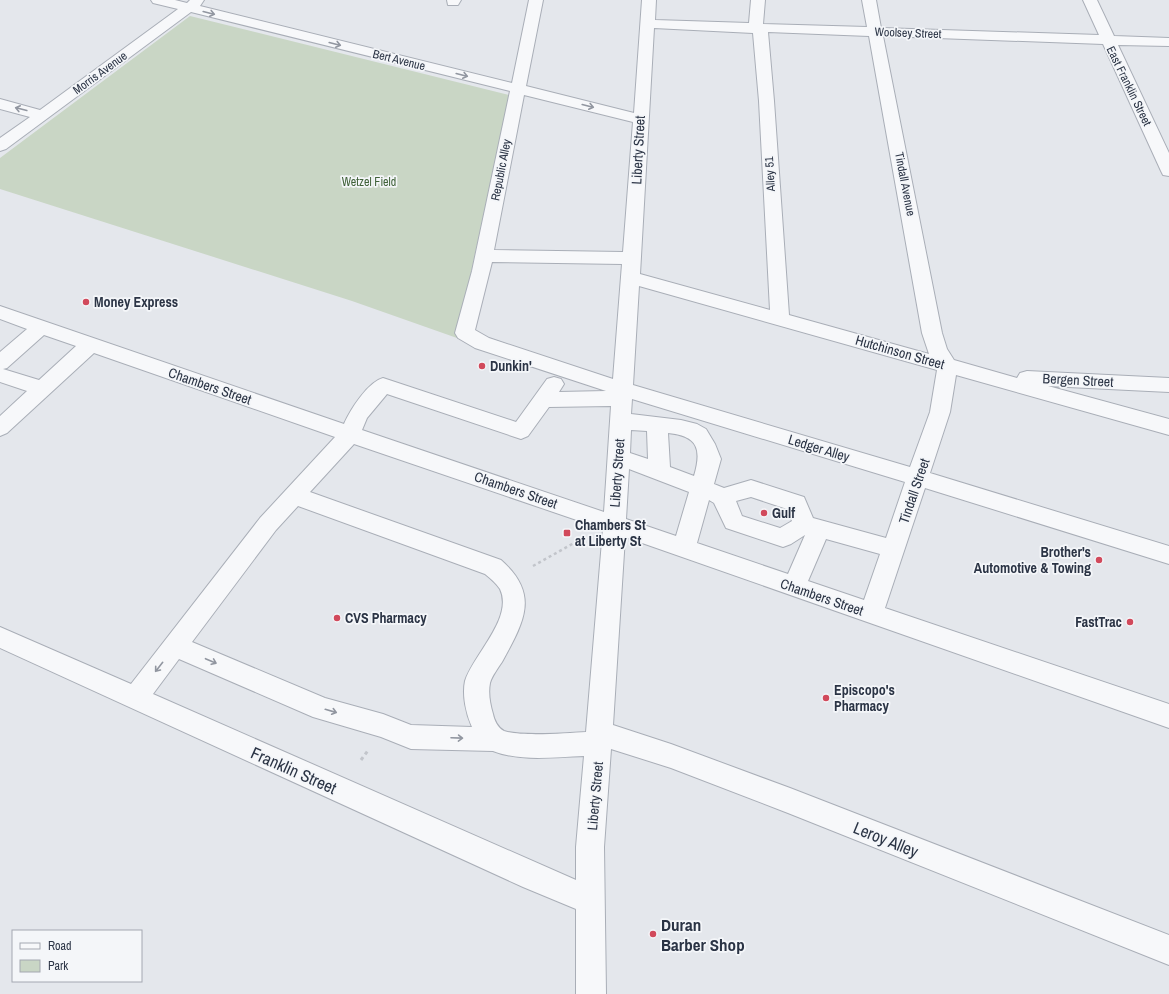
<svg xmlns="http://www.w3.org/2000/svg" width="1169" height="994" viewBox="0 0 1169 994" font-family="'Archivo Narrow',sans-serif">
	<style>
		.green { fill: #c9d6c5 }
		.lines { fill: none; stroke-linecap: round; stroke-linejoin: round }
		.minor-casing { stroke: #a9aeb7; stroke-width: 2 }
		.path-far1 { stroke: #c2c5cb; stroke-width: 2.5; stroke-dasharray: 3 3; stroke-linecap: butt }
		.path { stroke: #c2c5cb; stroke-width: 3; stroke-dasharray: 3.5 3.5; stroke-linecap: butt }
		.minor { fill: #f7f8fa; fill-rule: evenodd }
		.oneway { stroke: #9196a0 }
		.poi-dot { fill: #d1495b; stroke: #f4f6f9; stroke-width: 1.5 }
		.labels { text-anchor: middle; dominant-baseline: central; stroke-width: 3.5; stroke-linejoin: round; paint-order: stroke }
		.far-street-label { font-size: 12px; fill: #2b3445; stroke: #f4f6f9 }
		.far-park-label { font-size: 12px; fill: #3f6138; stroke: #f4f6f9 }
		.street-label { font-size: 14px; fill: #2b3445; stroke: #f4f6f9 }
		.poi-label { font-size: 14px; font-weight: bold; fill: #2b3445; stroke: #f4f6f9; text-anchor: start }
		.near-street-label { font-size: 17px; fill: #2b3445; stroke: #f4f6f9 }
		.near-poi-label { font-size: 17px; font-weight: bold; fill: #2b3445; stroke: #f4f6f9; text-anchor: start }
	</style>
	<rect width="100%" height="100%" fill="#e4e7ec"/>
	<polygon class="green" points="190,16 509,95 457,338 352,301 0,189 0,158"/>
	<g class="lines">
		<defs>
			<g id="minor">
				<path d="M 151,0 L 175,0 L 187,3 L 190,0 L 204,0 L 200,6 L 512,83 L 529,0 L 543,0 L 526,86 L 634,113 L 642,0 L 656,0 L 655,20 L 749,23 L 751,0 L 765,0 L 763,24 L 867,27 L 862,0 L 876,0 L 881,28 L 1099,35 L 1083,0 L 1097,0 L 1114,36 L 1169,38 L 1169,46 L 1118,45 L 1169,153 L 1169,176 L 1163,175 L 1161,171 L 1103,44 L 883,36 L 942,333 L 947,349 L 954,360 L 1017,378 L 1020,373 L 1027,371 L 1169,378 L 1169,392 L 1048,386 L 1169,419 L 1169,435 L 956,375 L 950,412 L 930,473 L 1169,546 L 1169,564 L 925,488 L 885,608 L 1169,704 L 1169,728 L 625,537 L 613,725 L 671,744 L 790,788 L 1169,935 L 1169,965 L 788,813 L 671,768 L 611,749 L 604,847 L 606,994 L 576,994 L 576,909 L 523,887 L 0,648 L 0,627 L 131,684 L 260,518 L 335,437 L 94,353 L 7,433 L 0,436 L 0,416 L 27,391 L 0,382 L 0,352 L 27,329 L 0,319 L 0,306 L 344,424 C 350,410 368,382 383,378 L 516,422 L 547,379 L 554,377 L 561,379 L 564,384 L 559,392 L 606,391 L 475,348 L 458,338 L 455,333 L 472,271 L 510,91 L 191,12 L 6,149 L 0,151 L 0,138 L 30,117 L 0,109 L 0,99 L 40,110 L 178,9 L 153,3 ZM 654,28 L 753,33 L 759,101 L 770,310 L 640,274 ZM 768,32 L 869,36 L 922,333 L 929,354 L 789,315 L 774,101 ZM 524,95 L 633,122 L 623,252 L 494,250 ZM 492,262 L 622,264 L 613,379 L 489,338 L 475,330 ZM 639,286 L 937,370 L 930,412 L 910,467 L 633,385 ZM 44,335 L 76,346 L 39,380 L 3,369 L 7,368 ZM 387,394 L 521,439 L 528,436 L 549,407 L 611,406 L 604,512 L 362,430 L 367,418 ZM 632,399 L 905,482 L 886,538 L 813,518 L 804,497 L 751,480 L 724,488 L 714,484 L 721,459 L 715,444 L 706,429 L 697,424 L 681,420 L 631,414 ZM 631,430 L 647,431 L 648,459 L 630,453 ZM 668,433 C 698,436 702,449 694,476 L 670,467 ZM 354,444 L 603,529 L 586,732 C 568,733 521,737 504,731 C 498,728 494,720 493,714 C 490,704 488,693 490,683 C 492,676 498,668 502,662 C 523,623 541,595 501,560 L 310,492 ZM 629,469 L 689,492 L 676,536 L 626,519 ZM 751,497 L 787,509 L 792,521 L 780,528 L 742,516 L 736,501 ZM 709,500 L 714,503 L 726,528 L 783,547 L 791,544 L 805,535 L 788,574 L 697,543 ZM 298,506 L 485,574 C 490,578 496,583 500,589 C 514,618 473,655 465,681 C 462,695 466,714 472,727 L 411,725 L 383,714 L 325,698 L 192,642 L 276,530 ZM 826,539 L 880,554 L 864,600 L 808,581 ZM 179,659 L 313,717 L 381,737 L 411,749 L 493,751 C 521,762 555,757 584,756 L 576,847 L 576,880 L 153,694 Z"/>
				<polygon points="447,0 461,0 458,5 448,5"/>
			</g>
		</defs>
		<use href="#minor" class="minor-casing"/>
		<polyline class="path-far1" points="533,566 574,543"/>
		<polyline class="path" points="361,760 369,749"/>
		<use href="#minor" class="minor"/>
	</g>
	<defs><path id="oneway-shaft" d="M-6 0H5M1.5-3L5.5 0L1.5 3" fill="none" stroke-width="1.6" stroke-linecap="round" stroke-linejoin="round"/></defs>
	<g class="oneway">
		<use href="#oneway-shaft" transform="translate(209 13) rotate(14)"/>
		<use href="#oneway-shaft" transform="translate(335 44) rotate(14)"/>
		<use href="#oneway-shaft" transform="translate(462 75) rotate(14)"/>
		<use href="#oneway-shaft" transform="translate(588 106) rotate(14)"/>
		<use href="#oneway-shaft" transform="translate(21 109) rotate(-166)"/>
		<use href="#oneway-shaft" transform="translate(211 661) rotate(23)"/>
		<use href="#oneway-shaft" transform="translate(159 667) rotate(128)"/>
		<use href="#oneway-shaft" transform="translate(331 711) rotate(16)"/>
		<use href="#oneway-shaft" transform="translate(457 738) rotate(2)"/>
	</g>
	<g class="poi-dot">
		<circle cx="86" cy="302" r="4"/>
		<circle cx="482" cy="366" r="4"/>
		<circle cx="764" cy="513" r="4"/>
		<rect x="563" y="529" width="8" height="8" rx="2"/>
		<circle cx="1099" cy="560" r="4"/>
		<circle cx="337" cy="618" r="4"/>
		<circle cx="1130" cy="622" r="4"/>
		<circle cx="826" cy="698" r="4"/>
		<circle cx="653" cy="934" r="4"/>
	</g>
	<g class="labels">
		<g class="far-street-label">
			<text transform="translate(908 33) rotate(2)">Woolsey Street</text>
			<text transform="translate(399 60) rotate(14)">Bert Avenue</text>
			<text transform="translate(100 73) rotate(-36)">Morris Avenue</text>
			<text transform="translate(1129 86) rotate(64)">East Franklin Street</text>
			<text transform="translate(501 170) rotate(-79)">Republic Alley</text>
			<text transform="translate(770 174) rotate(-93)">Alley 51</text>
			<text transform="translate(905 184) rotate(79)">Tindall Avenue</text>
		</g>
		<g class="far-park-label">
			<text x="369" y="182">Wetzel Field</text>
		</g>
		<g class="street-label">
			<text transform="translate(638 150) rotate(-87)">Liberty Street</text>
			<text transform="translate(900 352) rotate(16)">Hutchinson Street</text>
			<text transform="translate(1078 380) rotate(3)">Bergen Street</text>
			<text transform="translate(210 386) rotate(19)">Chambers Street</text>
			<text transform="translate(819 448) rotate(17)">Ledger Alley</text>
			<text transform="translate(617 473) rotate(-86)">Liberty Street</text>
			<text transform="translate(516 490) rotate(19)">Chambers Street</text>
			<text transform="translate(914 491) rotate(-71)">Tindall Street</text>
			<text transform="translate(822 597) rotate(19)">Chambers Street</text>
			<text transform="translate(595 796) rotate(-85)">Liberty Street</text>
		</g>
		<g class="poi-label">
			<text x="94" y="302">Money Express</text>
			<text x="490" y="366">Dunkin'</text>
			<text x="772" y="513">Gulf</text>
			<text x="575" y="525">Chambers St<tspan x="575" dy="16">at Liberty St</tspan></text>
			<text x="1091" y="552" text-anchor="end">Brother's<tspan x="1091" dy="16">Automotive &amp; Towing</tspan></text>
			<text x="345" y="618">CVS Pharmacy</text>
			<text x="1122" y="622" text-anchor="end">FastTrac</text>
			<text x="834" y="690">Episcopo's<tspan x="834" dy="16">Pharmacy</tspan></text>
		</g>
		<g class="near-street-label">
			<text transform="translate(294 770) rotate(24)">Franklin Street</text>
			<text transform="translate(886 839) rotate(22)">Leroy Alley</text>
		</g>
		<g class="near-poi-label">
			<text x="661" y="924">Duran<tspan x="661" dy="20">Barber Shop</tspan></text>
		</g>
	</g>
	<rect x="12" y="930" width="130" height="52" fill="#f4f6f9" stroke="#a4a8b1"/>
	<rect x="20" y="943" width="20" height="6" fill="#f7f8fa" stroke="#a4a8b1"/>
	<text x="48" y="950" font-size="12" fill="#2b3445">Road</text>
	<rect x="20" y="960" width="20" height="12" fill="#c9d6c5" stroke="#a4a8b1"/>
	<text x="48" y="970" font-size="12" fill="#2b3445">Park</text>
</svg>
